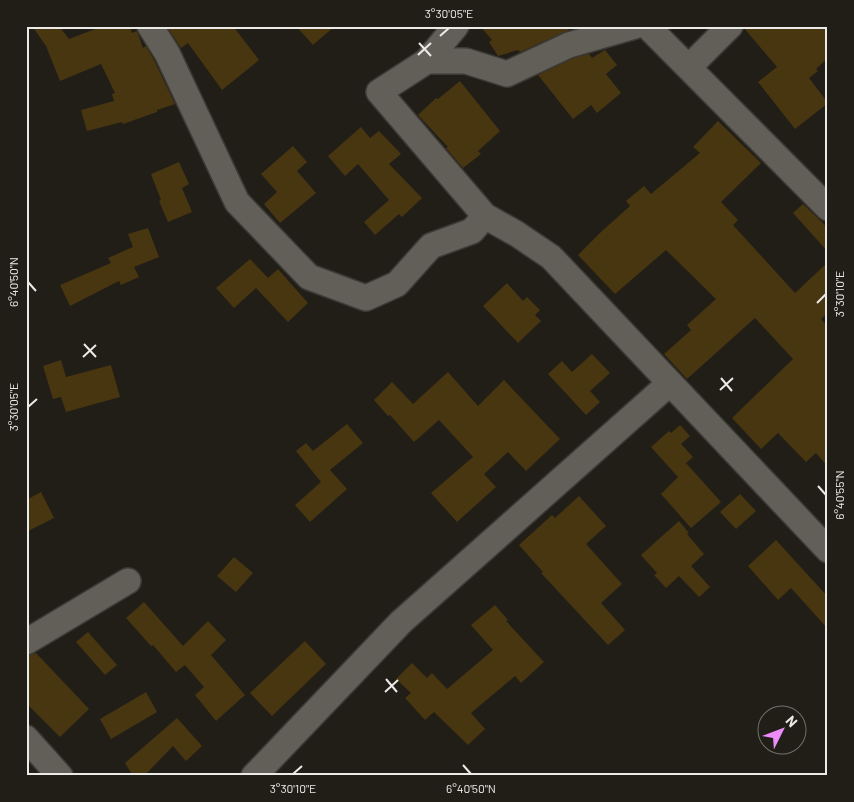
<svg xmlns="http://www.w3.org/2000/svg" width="854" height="802" viewBox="0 0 854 802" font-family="Barlow,sans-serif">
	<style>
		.building { fill: #473610 }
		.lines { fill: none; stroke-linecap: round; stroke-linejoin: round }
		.minor-casing { stroke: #3c3a36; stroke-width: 28 }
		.minor { stroke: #625f58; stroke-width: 25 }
		.ticks { fill: none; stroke: #eceae6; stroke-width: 2 }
		.neatline { fill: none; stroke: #eceae6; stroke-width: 2 }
		.ticks-label { font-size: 12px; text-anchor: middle; fill: #eceae6 }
	</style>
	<rect width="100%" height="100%" fill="#211e18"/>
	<g class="building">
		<polygon points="32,26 59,26 69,39 103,26 129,26 132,33 137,31 143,48 146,46 154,60 175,104 157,110 157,112 123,124 122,122 87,131 81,110 114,101 112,94 115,93 101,64 60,81 46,46"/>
		<polygon points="170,26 233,26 259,60 222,90 188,43 181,48 168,28"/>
		<polygon points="296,26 335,26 313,45"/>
		<polygon points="480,26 566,26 569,30 520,52 518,50 498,56 489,42 492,40"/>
		<polygon points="744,26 828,26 828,58 816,69 818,71 809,78 828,103 795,129 758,82 777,67 744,28"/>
		<polygon points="605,50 617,65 606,74 621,93 597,113 591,105 573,119 538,75 574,58 589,54 592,58"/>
		<polygon points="460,81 500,131 478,151 481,154 463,168 446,148 448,147 418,115 436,98 438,99"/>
		<polygon points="718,121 761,163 721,202 738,220 733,225 795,293 828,262 828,312 821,319 828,327 828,467 816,453 806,462 778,433 761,449 732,418 793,359 755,318 687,379 664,354 691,330 687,325 716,299 666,250 615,294 578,255 602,231 630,206 626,201 644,186 651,194 700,153 693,147"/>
		<polygon points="361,127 370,138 379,131 401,154 389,164 422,198 402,217 399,214 375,235 364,222 389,200 358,164 345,176 328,156"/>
		<polygon points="293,146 307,162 297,171 316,193 280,223 264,204 277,192 261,174"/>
		<polygon points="179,162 189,184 182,188 192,212 168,222 159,201 161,200 151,174"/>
		<polygon points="803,204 828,228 828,252 793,213"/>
		<polygon points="148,228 159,257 134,267 139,277 121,285 119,281 70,306 60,285 111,263 108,258 133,247 128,234"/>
		<polygon points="250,259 268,278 278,269 308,303 288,322 256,288 234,308 216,288"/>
		<polygon points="507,283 523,301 527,297 540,310 535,315 541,321 518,343 483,306"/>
		<polygon points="592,354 610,373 590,391 600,402 586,415 548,374 562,361 572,372"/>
		<polygon points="61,360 66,377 111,365 120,397 66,412 61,397 53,399 43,366"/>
		<polygon points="448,372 478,406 504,380 560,439 526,471 508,452 484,474 496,487 457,522 431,493 473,457 439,420 414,442 390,415 388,416 374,400 392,382 413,404"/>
		<polygon points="347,424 363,443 330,470 347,489 310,522 295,505 321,482 296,451 306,443 313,451"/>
		<polygon points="680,425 690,436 681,444 693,457 686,463 721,502 691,528 661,494 678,477 651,447 669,431 671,433"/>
		<polygon points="41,492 54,518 26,532 26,500"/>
		<polygon points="740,494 756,511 736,529 720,512"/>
		<polygon points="579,496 606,526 586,544 622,584 601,603 625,630 608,645 541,573 543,572 519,545 552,515 555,518"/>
		<polygon points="679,521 689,533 687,534 704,554 691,566 710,587 699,597 679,576 666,588 654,575 657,573 641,555"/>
		<polygon points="776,540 828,597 828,629 791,588 778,600 748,566"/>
		<polygon points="234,557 253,573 236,592 217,576"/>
		<polygon points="144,602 183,646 208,621 226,640 211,655 245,695 216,721 195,695 204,687 185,665 176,672 153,645 151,646 126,618"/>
		<polygon points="495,605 508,620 506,621 544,662 521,683 515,676 471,713 485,729 468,745 434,712 425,720 405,698 411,693 396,679 412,663 427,678 432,673 447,689 493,650 471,625"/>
		<polygon points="88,632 117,665 105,675 76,642"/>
		<polygon points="305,641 326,664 272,716 250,693"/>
		<polygon points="36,653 89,709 60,737 26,703 26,656"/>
		<polygon points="146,692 157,712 111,739 100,719"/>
		<polygon points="177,718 202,746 186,761 173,746 144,776 133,776 125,763"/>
	</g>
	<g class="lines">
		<defs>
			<g id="minor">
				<polyline points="150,26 167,53 237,202 309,277 366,298 397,284 431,246 472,231 485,216"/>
				<polyline points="456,26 427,61 379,92 485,216 517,234 551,257 828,550"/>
				<polyline points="647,26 828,208"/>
				<polyline points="427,61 466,61 507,74 569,45 635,26"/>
				<polyline points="689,67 730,26"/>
				<polyline points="26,642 128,581"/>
				<polyline points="26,738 60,776"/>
				<polyline points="254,776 401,622 670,383"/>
			</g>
		</defs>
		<use href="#minor" class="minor-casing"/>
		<use href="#minor" class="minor"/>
	</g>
	<path class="ticks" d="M 440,36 L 449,28M 419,43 L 431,56M 418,55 L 431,43M 28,282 L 36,291M 817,303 L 826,294M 84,344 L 96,357M 83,357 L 96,345M 721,378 L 732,391M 720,390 L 733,378M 28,407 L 37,399M 818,486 L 826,495M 386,679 L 397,692M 385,692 L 398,680M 463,765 L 471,774M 293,774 L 302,766"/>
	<rect width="854" height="802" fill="none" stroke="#211e18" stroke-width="55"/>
	<g transform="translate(782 730) rotate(48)"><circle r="24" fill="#211e18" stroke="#72706a"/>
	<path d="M0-4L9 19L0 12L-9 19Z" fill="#ec8cfb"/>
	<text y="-8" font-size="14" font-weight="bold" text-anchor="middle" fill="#eceae6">N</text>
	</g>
	<rect x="28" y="28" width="798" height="746" class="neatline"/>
	<g class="ticks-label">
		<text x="449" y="18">3°30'05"E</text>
		<text transform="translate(14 282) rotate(-90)" y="4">6°40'50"N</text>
		<text transform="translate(840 294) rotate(-90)" y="4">3°30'10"E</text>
		<text transform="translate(14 407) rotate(-90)" y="4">3°30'05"E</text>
		<text transform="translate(840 495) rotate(-90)" y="4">6°40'55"N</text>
		<text x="293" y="793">3°30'10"E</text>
		<text x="471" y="793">6°40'50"N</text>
	</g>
</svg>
